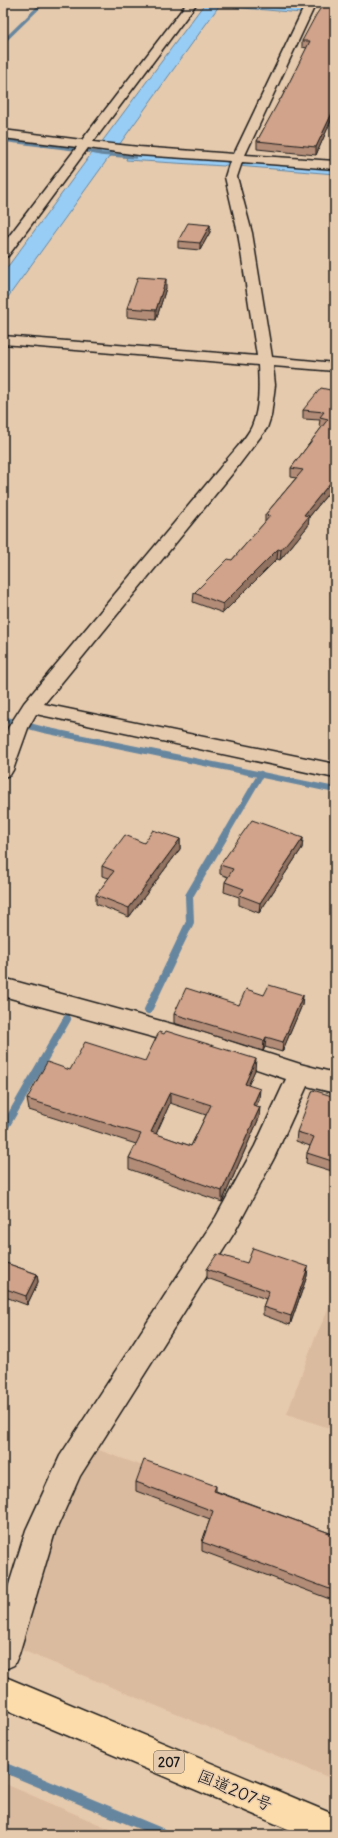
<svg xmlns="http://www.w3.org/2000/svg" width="338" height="1838" viewBox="0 0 338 1838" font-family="Delius,'Klee One',sans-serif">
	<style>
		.built { fill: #dbbb9f }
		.water { fill: #98cdf6; stroke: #66869f }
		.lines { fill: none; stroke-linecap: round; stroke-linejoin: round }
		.stream-far3 { stroke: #66869f; stroke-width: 3.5 }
		.stream-far2 { stroke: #66869f; stroke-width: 6 }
		.stream-far1 { stroke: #66869f; stroke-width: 8 }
		.stream { stroke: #66869f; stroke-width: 10 }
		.minor-casing { stroke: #1c1c1c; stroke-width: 3 }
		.highway-casing { stroke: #1c1c1c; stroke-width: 3 }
		.minor { fill: #e6caad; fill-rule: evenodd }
		.highway { fill: #fddcac; fill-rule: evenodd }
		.wall { fill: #b38c77; stroke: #1c1c1c; fill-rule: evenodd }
		.shaded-wall { fill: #927261; stroke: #1c1c1c }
		.building { fill: #d0a38a; stroke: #1c1c1c; fill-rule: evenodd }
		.labels { text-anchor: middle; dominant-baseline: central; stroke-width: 3; stroke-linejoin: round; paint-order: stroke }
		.shield { fill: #e6caad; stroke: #595048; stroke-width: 1 }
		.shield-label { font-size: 13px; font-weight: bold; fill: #1c1c1c }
		.near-street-label { font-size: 17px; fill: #1c1c1c; stroke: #e6caad }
	</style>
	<rect width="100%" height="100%" fill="#e6caad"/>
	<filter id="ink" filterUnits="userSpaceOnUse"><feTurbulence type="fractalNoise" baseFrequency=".025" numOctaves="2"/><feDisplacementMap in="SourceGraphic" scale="8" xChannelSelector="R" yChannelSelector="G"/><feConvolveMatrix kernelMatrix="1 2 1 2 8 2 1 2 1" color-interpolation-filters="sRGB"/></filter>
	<g filter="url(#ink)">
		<g class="built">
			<polygon points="335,1295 335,1430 287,1414 314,1340"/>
			<polygon points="96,1449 328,1533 335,1513 335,1780 17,1648 58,1518"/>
			<polygon points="3,1783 124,1835 3,1835"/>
		</g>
		<g class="water">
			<polygon points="205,3 223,3 292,9 296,3 307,3 302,13 219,6 119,145 113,145 108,152 112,153 3,304 3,273 92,153 101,151 105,144 101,143"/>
			<polygon points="128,154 226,160 226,162 244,164 245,162 335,168 335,174 225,165 224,166 126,160"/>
		</g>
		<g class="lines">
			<g class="stream-far3">
				<polyline points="3,42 43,3"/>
				<polyline points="3,140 75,149"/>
				<polyline points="88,151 101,154 135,157"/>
			</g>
			<g class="stream-far2">
				<polyline points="3,719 44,730 335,790"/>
				<polyline points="226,834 261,774"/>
			</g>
			<g class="stream-far1">
				<polyline points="148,1010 190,922 189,896 226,833"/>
				<polyline points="3,1130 67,1019"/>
			</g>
			<polyline class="stream" points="3,1767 166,1835"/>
			<defs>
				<g id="minor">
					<path d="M 187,3 L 197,3 L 93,142 L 139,147 L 234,154 L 306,3 L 316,3 L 245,155 L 335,161 L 335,169 L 242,162 L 237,177 L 252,233 L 272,357 L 335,363 L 335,371 L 273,366 L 275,385 L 271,416 L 267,428 L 232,474 L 44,704 L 335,764 L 335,778 L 36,714 L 28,728 L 13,770 L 10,775 L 3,777 L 3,742 L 8,728 L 24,703 L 220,468 C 229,456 247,438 252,426 C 260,407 259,385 258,365 L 3,344 L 3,336 L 257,356 L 238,233 L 225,177 L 230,161 L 139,155 L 88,148 L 8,256 L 3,257 L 3,244 L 77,147 L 3,138 L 3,130 L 82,140 Z"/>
					<polygon points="3,978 201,1032 300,1064 335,1073 335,1093 307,1086 274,1158 234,1233 80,1476 55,1532 19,1654 14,1665 3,1670 3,1604 26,1530 60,1456 216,1217 255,1146 286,1079 200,1050 3,996"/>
				</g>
				<polygon id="highway" points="3,1676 335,1815 335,1835 302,1835 3,1708"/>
			</defs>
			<use href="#minor" class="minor-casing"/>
			<use href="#highway" class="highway-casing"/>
			<use href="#minor" class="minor"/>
			<use href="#highway" class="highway"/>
		</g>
		<g class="wall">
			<polygon points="335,3 335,116 333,116 316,155 257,149 257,141 281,99 307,48 302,47 302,41"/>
			<polygon points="210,225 210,232 200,250 178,248 178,241"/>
			<polygon points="166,288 156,320 127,317 127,308"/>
			<polygon points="335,391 335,486 334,486 309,517 308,526 280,560 277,559 223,613 193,602 194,593 232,560 265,522 265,515 296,478 291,477 291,468 322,427 319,426 320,420 303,419 303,410"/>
			<polygon points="303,838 302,848 259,913 239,905 239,897 224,892 225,882 228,877 220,874 220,865"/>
			<polygon points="180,839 180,849 129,917 96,904 96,895 109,878 102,876 102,866 144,843"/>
			<polygon points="264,995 303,995 302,1005 282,1052 265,1047 263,1051 174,1023 174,1014 239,1005"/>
			<path d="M 145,1061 L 255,1070 L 248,1085 L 259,1100 L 256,1106 L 259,1118 L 222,1202 L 129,1169 L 129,1158 L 136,1144 L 29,1110 L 27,1099 ZM 170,1103 L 206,1115 L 191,1146 L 156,1134 Z"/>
			<polygon points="335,1097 335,1172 306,1163 307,1153 310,1146 296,1141 297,1132"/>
			<polygon points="3,1262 37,1274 38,1282 27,1305 3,1296"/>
			<polygon points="247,1263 308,1267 307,1276 290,1325 263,1315 263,1307 266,1299 207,1278 207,1269"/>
			<polygon points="136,1482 216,1486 216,1491 335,1535 335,1601 202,1551 202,1542 210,1519 136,1491"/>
		</g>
		<g class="shaded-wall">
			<polygon points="334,109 333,116 316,155 316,147"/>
			<polygon points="210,225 210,232 200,250 200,243"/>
			<polygon points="166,279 166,288 156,320 156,310"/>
			<polygon points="335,477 334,486 309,517 308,526 280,560 281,550 304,515"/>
			<polygon points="278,549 277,559 223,613 223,604"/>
			<polygon points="303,838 302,848 259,913 260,903"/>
			<polygon points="180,839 180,849 129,917 129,908"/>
			<polygon points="303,995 302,1005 282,1052 283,1042"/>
			<polygon points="3,1037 4,1046 3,1048"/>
			<polygon points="266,1037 265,1047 263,1051 264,1041"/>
			<polygon points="4,1048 5,1058 3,1061 3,1049"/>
			<polygon points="256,1059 255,1070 244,1095 245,1084"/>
			<polygon points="260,1089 259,1100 252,1116 253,1105"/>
			<polygon points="170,1092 170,1103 152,1143 151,1132"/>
			<polygon points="260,1107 259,1118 222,1202 222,1191"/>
			<polygon points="308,1267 307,1276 290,1325 291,1316"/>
			<polygon points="37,1274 38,1282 27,1305 26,1296"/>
		</g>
		<g class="building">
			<polygon points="324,3 335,3 335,109 334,109 316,147 257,141 280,99 281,99 310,41 302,41 316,15"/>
			<polygon points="188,223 210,225 200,243 178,241"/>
			<polygon points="138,277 166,279 156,310 127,308"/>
			<polygon points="321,388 335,391 335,477 304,515 309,516 281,550 278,549 223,604 194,593 228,559 232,560 270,516 265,515 303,470 291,468 328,419 320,417 324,412 303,410"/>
			<polygon points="252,820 303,838 260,903 239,895 244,889 225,882 233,869 220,865"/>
			<polygon points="153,830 180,839 129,908 96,895 114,871 102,866 125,835 144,843"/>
			<polygon points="269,985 303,995 283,1042 266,1037 264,1041 174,1014 186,988 239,1005 246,989 264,995"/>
			<path d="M 166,1031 L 256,1059 L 245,1084 L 260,1089 L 253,1105 L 260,1107 L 222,1191 L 129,1158 L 141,1134 L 27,1099 L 47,1062 L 70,1070 L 85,1042 L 145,1061 L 159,1032 L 164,1034 ZM 170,1092 L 211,1105 L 191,1146 L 151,1132 Z"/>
			<polygon points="313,1090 335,1097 335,1162 307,1153 314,1137 297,1132"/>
			<polygon points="253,1248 308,1267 291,1316 263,1307 269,1291 207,1269 217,1254 247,1263"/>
			<polygon points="3,1262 37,1274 26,1296 3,1288"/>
			<polygon points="144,1460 216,1486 214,1491 335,1535 335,1591 202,1542 213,1511 136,1482"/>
		</g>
	</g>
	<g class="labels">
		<rect class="shield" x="154" y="1751" width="30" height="22" rx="3"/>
		<g class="shield-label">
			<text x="169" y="1762">207</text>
		</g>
		<g class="near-street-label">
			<text transform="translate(235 1790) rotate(23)">国道207号</text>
		</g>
	</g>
	<rect width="338" height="1838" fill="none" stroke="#e6caad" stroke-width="16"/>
	<rect x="8" y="8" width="322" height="1822" fill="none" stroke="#1c1c1c" stroke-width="1.5" filter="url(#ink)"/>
</svg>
